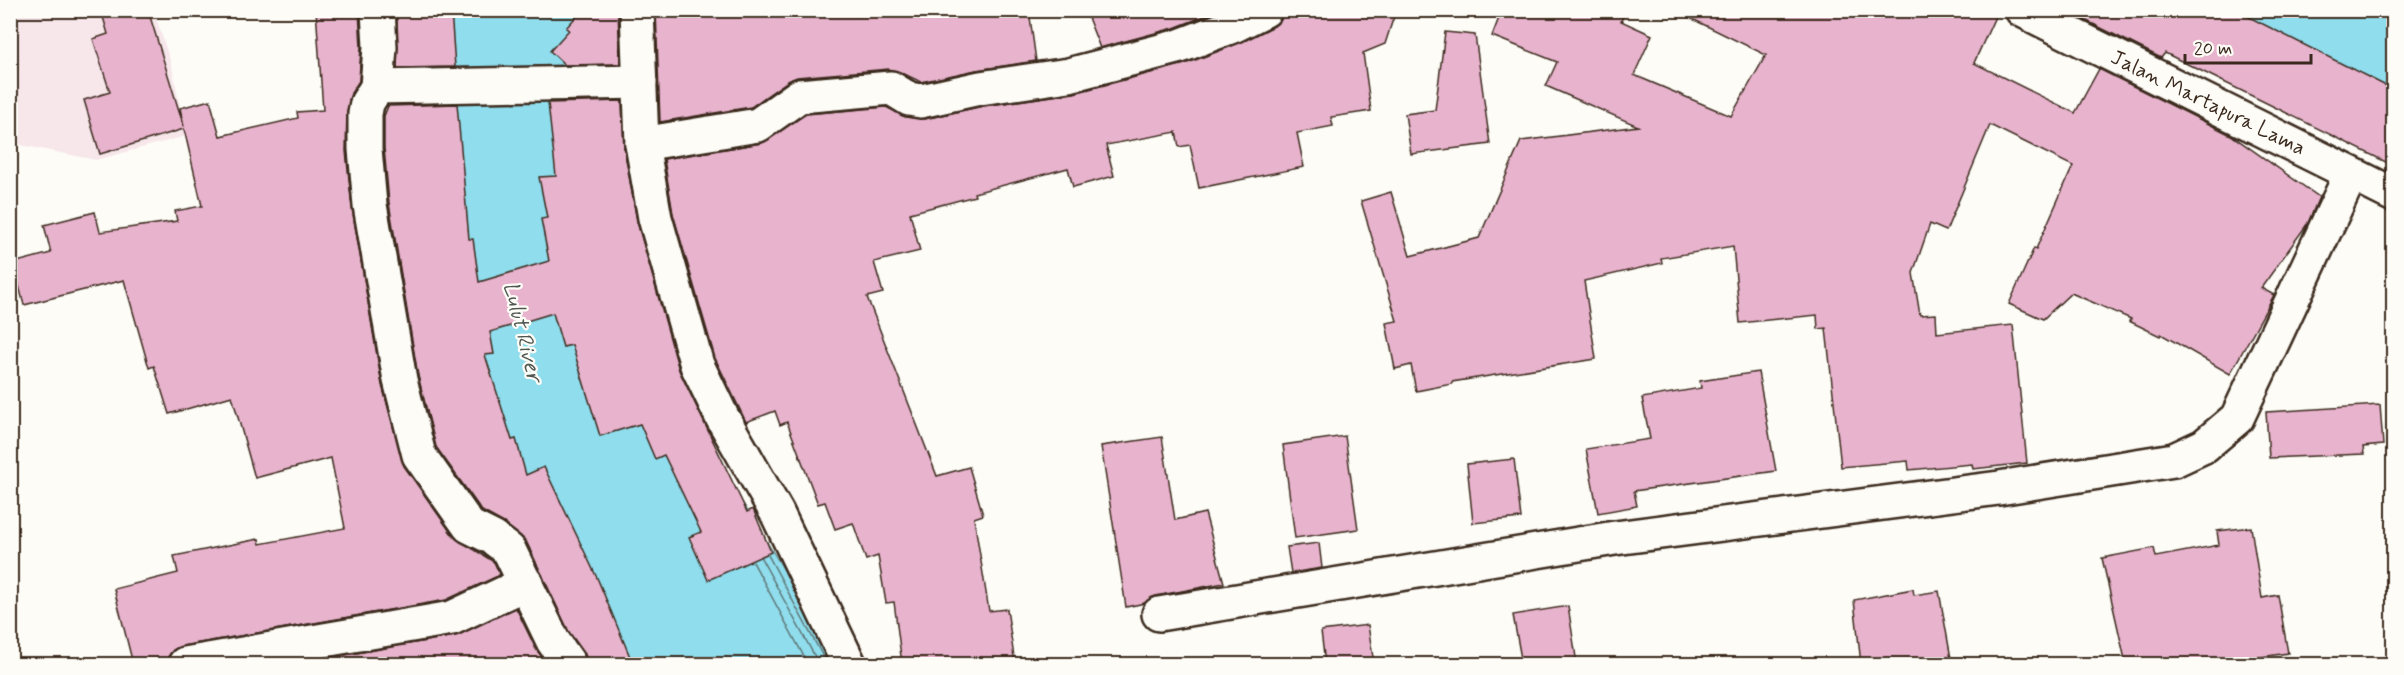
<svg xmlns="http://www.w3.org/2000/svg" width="2404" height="675" viewBox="0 0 2404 675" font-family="Mynerve,sans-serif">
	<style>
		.built { fill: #f7e6ea }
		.water { fill: #8fdded; stroke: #6d959a; stroke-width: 1.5 }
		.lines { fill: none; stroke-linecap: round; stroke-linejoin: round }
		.shore { stroke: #5d7271; stroke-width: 1.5 }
		.building { fill: #e8b3cd; stroke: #3b2a1e; stroke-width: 1.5 }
		.street-casing { stroke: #3b2a1e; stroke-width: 38 }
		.primary-casing { stroke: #3b2a1e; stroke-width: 38 }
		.street { stroke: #fdfcf7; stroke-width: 33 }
		.primary { stroke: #fdfcf7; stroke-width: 33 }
		.labels { text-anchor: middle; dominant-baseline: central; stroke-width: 4.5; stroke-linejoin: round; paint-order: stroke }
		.street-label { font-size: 21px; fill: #3b2a1e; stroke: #fdfcf7 }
		.water-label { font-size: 22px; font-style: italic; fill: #505752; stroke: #fdfcf7 }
	</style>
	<rect width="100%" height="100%" fill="#fdfcf7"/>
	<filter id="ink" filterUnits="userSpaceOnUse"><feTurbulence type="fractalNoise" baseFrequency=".0167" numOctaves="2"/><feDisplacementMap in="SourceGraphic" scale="12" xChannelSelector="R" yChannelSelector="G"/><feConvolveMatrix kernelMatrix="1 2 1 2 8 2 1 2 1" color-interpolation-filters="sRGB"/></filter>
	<g filter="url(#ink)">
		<polygon class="built" points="10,11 154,11 172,67 186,136 96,160 11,143"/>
		<g class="water">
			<polygon points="412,11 591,11 613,199 666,380 783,568 834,664 590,664 532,547 468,496 438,409"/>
			<polygon points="2112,11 2393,11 2393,149"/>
		</g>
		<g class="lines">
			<g class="shore">
				<polyline points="768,555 827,664"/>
				<polyline points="761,558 819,664"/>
				<polyline points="753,562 808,664"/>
			</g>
		</g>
		<g class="building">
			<polygon points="101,10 148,10 184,127 180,108 210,100 220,136 298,118 297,112 323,110 316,10 359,10 361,47 359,81 351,93 347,111 346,151 352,208 382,385 404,466 454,537 494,562 500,575 446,600 182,646 173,650 168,657 167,664 133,664 114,589 178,573 174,556 259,539 260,544 345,528 331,458 255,478 232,396 169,414 154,366 149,368 124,280 24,305 13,263 51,253 44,225 95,212 100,232 177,221 175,211 202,206 184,129 100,154 84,100 110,92 93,39 108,34"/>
			<polygon points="397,10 451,10 455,67 397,68"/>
			<polygon points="582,10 618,10 620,64 565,65 550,51 569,30 566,28"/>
			<polygon points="656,10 854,10 855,16 899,10 1029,10 1036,61 976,70 921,82 900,72 889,69 797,77 788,81 751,107 660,122"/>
			<polygon points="1085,10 1220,10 1174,28 1100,48"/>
			<polygon points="1284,10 1396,10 1385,44 1363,53 1371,111 1331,117 1333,126 1297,133 1304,167 1199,188 1190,145 1179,147 1176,132 1106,145 1114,176 1073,187 1068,168 974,193 975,196 910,213 920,251 874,262 883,293 867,297 937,476 969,467 983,515 974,518 989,611 1007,609 1015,664 902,664 894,602 886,603 878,556 866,560 853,523 835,529 825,502 818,504 787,422 780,425 775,411 746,422 715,358 673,214 664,159 762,143 806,114 886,107 906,117 925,119 983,106 1074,93 1185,64 1242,42 1274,26 1281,20"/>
			<polygon points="1502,10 1626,10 1621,21 1652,35 1634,75 1731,116 1766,55 1674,10 1998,10 1974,63 2075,113 2099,69 2231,135 2319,197 2308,223 2261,288 2274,295 2230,374 2161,334 2160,336 2129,321 2131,319 2071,293 2043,319 2009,304 2034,248 2036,249 2073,166 1990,125 1946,231 1930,224 1913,273 1920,315 1936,314 1937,333 2013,325 2027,463 1973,469 1972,464 1909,470 1908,461 1841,467 1826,328 1818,329 1817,315 1740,323 1733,246 1661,258 1662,263 1584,281 1596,359 1452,382 1452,384 1416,391 1411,365 1395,369 1386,323 1397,321 1361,201 1391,192 1410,256 1479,238 1521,141 1638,126 1546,86 1557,62 1492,36"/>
			<polygon points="2065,10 2235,10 2394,90 2394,166 2165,53 2161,58"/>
			<polygon points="1445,32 1475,35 1490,144 1411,154 1405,114 1435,110"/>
			<polygon points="622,101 624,147 637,221 679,370 747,512 753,509 771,552 708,580 689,537 701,532 664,455 655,459 640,424 600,436 572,345 563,347 553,313 490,332 494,354 485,355 512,440 516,439 526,475 544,467 598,580 633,664 587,664 585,654 569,632 526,541 504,523 482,511 436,447 418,376 389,203 384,148 384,116 388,106 457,104 469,239 473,239 479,282 549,261 541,219 547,218 539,177 556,176 548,103"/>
			<polygon points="1758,372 1776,471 1634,491 1637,506 1598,513 1586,449 1650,439 1642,398 1701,388 1700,381"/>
			<polygon points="2380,405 2383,445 2363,447 2364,454 2269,458 2266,412"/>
			<polygon points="1345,436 1358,529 1295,538 1283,445"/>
			<polygon points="1162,437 1175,520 1205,513 1224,583 1156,596 1145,603 1126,607 1101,446"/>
			<polygon points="1514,459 1521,518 1473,523 1467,464"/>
			<polygon points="2251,527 2262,598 2278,595 2288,653 2214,664 2126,664 2102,558 2154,548 2156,557 2219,545 2217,531"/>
			<polygon points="1319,543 1322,568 1291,573 1287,547"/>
			<polygon points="1913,589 1914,595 1939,591 1952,664 1861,664 1854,600"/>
			<polygon points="1568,606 1577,664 1522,664 1513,615"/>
			<polygon points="516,608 536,649 547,664 293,664 455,636"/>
			<polygon points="1368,625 1374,664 1325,664 1321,631"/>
		</g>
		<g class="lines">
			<defs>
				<g id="street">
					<polyline points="378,10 380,47 377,87 367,103 365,114 365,149 370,205 400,380 419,455 469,526 493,538 509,550 553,641 569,664"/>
					<polyline points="637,10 642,144 655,218 697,365 722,417 777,513 849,664"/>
					<polyline points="377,87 640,82"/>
					<polyline points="642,144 758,125 799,96 891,88 909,99 921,101 980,88 1069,75 1180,46 1235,25 1265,10"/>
					<polyline points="1159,614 1615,538 1999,488 2174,460 2204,446 2237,418 2351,174"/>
					<polyline points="185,664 452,618 526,583"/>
				</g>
				<polyline id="primary" points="2022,10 2394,195"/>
			</defs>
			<use href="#street" class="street-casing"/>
			<use href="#primary" class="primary-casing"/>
			<use href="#street" class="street"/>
			<use href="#primary" class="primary"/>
		</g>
	</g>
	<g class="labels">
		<g class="street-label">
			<text transform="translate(2208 103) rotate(26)">Jalan Martapura Lama</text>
		</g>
		<g class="water-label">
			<text transform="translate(522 332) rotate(76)">Lulut River</text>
		</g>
	</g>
	<rect width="2404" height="675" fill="none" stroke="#fdfcf7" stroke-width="36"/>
	<rect x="18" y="18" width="2368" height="639" fill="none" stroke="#3b2a1e" stroke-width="2" filter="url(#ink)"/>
	<path d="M2185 54v9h126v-9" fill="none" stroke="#3b2a1e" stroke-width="3"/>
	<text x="2194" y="54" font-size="18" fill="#3b2a1e" stroke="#fdfcf7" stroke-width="4.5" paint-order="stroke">20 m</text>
</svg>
